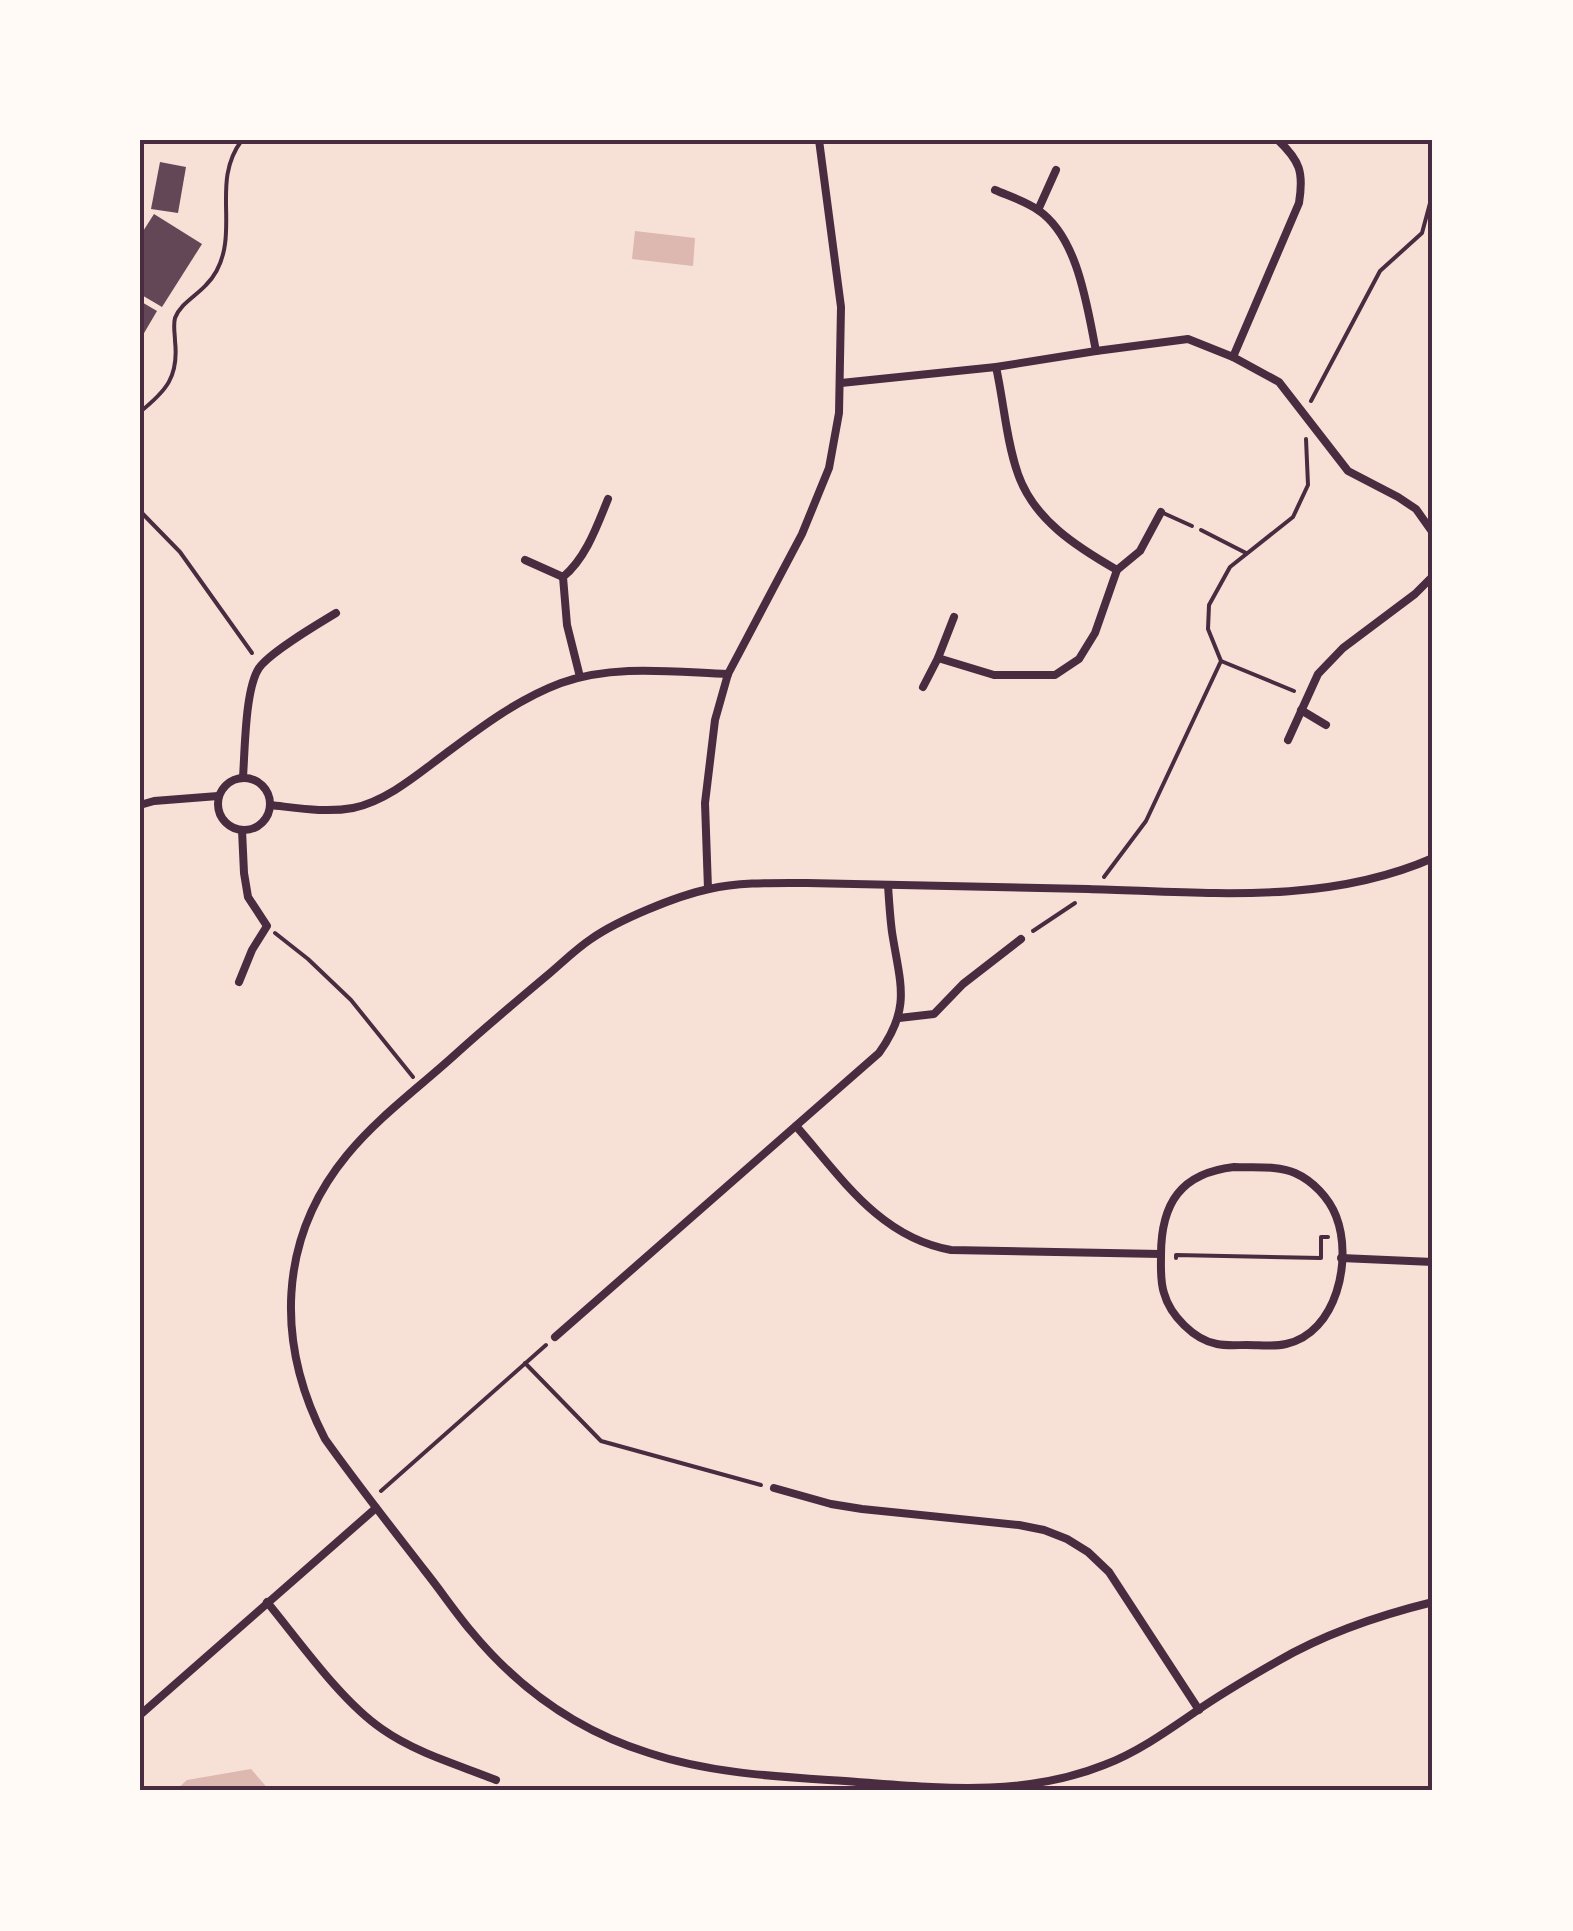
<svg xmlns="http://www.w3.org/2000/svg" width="1573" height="1931" viewBox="0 0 1573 1931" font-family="'Exo 2',sans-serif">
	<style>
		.water { fill: #dcb8b0 }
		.building { fill: #644757 }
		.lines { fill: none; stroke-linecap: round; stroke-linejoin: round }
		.path { stroke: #4a2c40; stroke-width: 4 }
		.service { stroke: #4a2c40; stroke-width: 4 }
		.minor { stroke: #4a2c40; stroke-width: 8 }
		.neatline { fill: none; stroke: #4a2c40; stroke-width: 4 }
	</style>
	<rect width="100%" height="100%" fill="#f7e1d7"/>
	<g class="water">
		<polygon points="635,231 695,238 693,266 632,259"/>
		<polygon points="251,1769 270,1791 175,1791 187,1780"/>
	</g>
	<g class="building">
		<polygon points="160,162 186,167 178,213 151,209"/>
		<polygon points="154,214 202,244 162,307 140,294 140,236"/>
		<polygon points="140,301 157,311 140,340"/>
	</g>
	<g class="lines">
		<g class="path">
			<polyline points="1311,401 1380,271 1422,233 1433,192"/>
			<path d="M 140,412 C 166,391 179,377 175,341 C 175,334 173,326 175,318 C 180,304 196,296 206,285 C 217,274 223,259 225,244 C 230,208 217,173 242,140"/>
			<polyline points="140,511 180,552 252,653"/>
			<polyline points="1201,530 1246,553"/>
			<polyline points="1221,661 1294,691"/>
			<polyline points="1104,877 1146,821 1221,661 1208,629 1209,605 1230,567 1293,517 1308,485 1306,439"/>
			<polyline points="1033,931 1075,903"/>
			<polyline points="275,933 308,959 351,1000 413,1077"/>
			<polyline points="1176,1258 1176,1255 1321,1258 1321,1237 1328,1237"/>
			<polyline points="525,1363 601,1441 761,1485"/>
			<polyline points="381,1491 546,1345"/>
		</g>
		<polyline class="service" points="1161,512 1192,526"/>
		<g class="minor">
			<path d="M 995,190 C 1009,196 1025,201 1038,210 C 1078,237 1087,306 1096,351"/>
			<polyline points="1038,210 1056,170"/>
			<path d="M 1233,357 L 1299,203 C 1304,172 1300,161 1278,140"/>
			<path d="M 996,367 C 1004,403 1006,440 1018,474 C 1034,520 1077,547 1117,570"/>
			<polyline points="841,383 996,367 1096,351 1188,339 1233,357 1279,382 1348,471 1398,497 1416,509 1433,533"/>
			<polyline points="525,560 563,577"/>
			<polyline points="938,658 994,675 1055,675 1079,659 1095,633 1117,570 1140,551 1161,512"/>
			<path d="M 580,677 L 567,625 L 563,577 C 586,558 597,526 608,499"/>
			<polyline points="923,687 938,658 954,617"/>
			<polyline points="1301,710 1326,725"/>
			<polyline points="1288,740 1318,674 1343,648 1415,594 1433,576"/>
			<path d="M 243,777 C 245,750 245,689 259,668 C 270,652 318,624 336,613"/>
			<circle cx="244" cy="804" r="26"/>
			<polyline points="140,805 154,801 218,796"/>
			<path d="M 270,805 C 298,808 326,813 353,808 C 387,801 418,774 445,754 C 481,727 518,699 561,683 C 614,664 673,672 728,674"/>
			<path d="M 1433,858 C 1324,906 1204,892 1088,889 C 994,887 901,885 807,883 C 775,883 740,882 709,889 C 676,896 618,920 591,939 C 576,949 563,962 550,973 C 519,999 488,1025 458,1052 C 421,1086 379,1116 347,1155 C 277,1240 276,1344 325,1439 C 357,1484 391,1527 425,1571 C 441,1591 455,1612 471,1631 C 518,1688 578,1731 649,1753 C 715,1775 788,1777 857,1782 C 940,1788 1024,1797 1104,1765 C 1136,1753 1166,1732 1195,1712 C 1221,1694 1250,1677 1278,1661 C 1326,1633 1380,1615 1433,1602"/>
			<polyline points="708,889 705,803 715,720 728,674 802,534 829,468 839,413 841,307 819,140"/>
			<polyline points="239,982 252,950 267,926 248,897 244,873 242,830"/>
			<polyline points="899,1018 934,1014 963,984 1021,939"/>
			<path d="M 796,1126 C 841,1177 879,1237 951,1250 L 1161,1254"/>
			<path d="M 1234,1167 C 1254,1168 1277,1165 1295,1173 C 1313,1181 1329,1198 1336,1216 C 1353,1259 1337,1333 1286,1344 C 1273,1347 1260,1345 1247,1345 C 1237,1345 1226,1346 1217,1344 C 1194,1340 1170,1315 1164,1293 C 1160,1281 1161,1268 1161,1255 C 1161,1203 1181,1173 1234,1167 Z"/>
			<polyline points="1341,1258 1433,1262"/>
			<path d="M 555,1337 L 879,1053 C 912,1007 900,984 892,932 C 890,917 889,901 888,885"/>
			<polyline points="774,1488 831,1504 862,1509 1019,1525 1044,1530 1067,1539 1088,1552 1109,1572 1199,1710"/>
			<path d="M 267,1602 C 300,1642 341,1701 382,1729 C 416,1753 459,1765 496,1780"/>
			<polyline points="140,1715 376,1508"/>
		</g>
	</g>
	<rect width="1573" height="1931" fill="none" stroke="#fffaf5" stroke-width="285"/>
	<rect x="142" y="142" width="1288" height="1646" class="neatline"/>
</svg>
